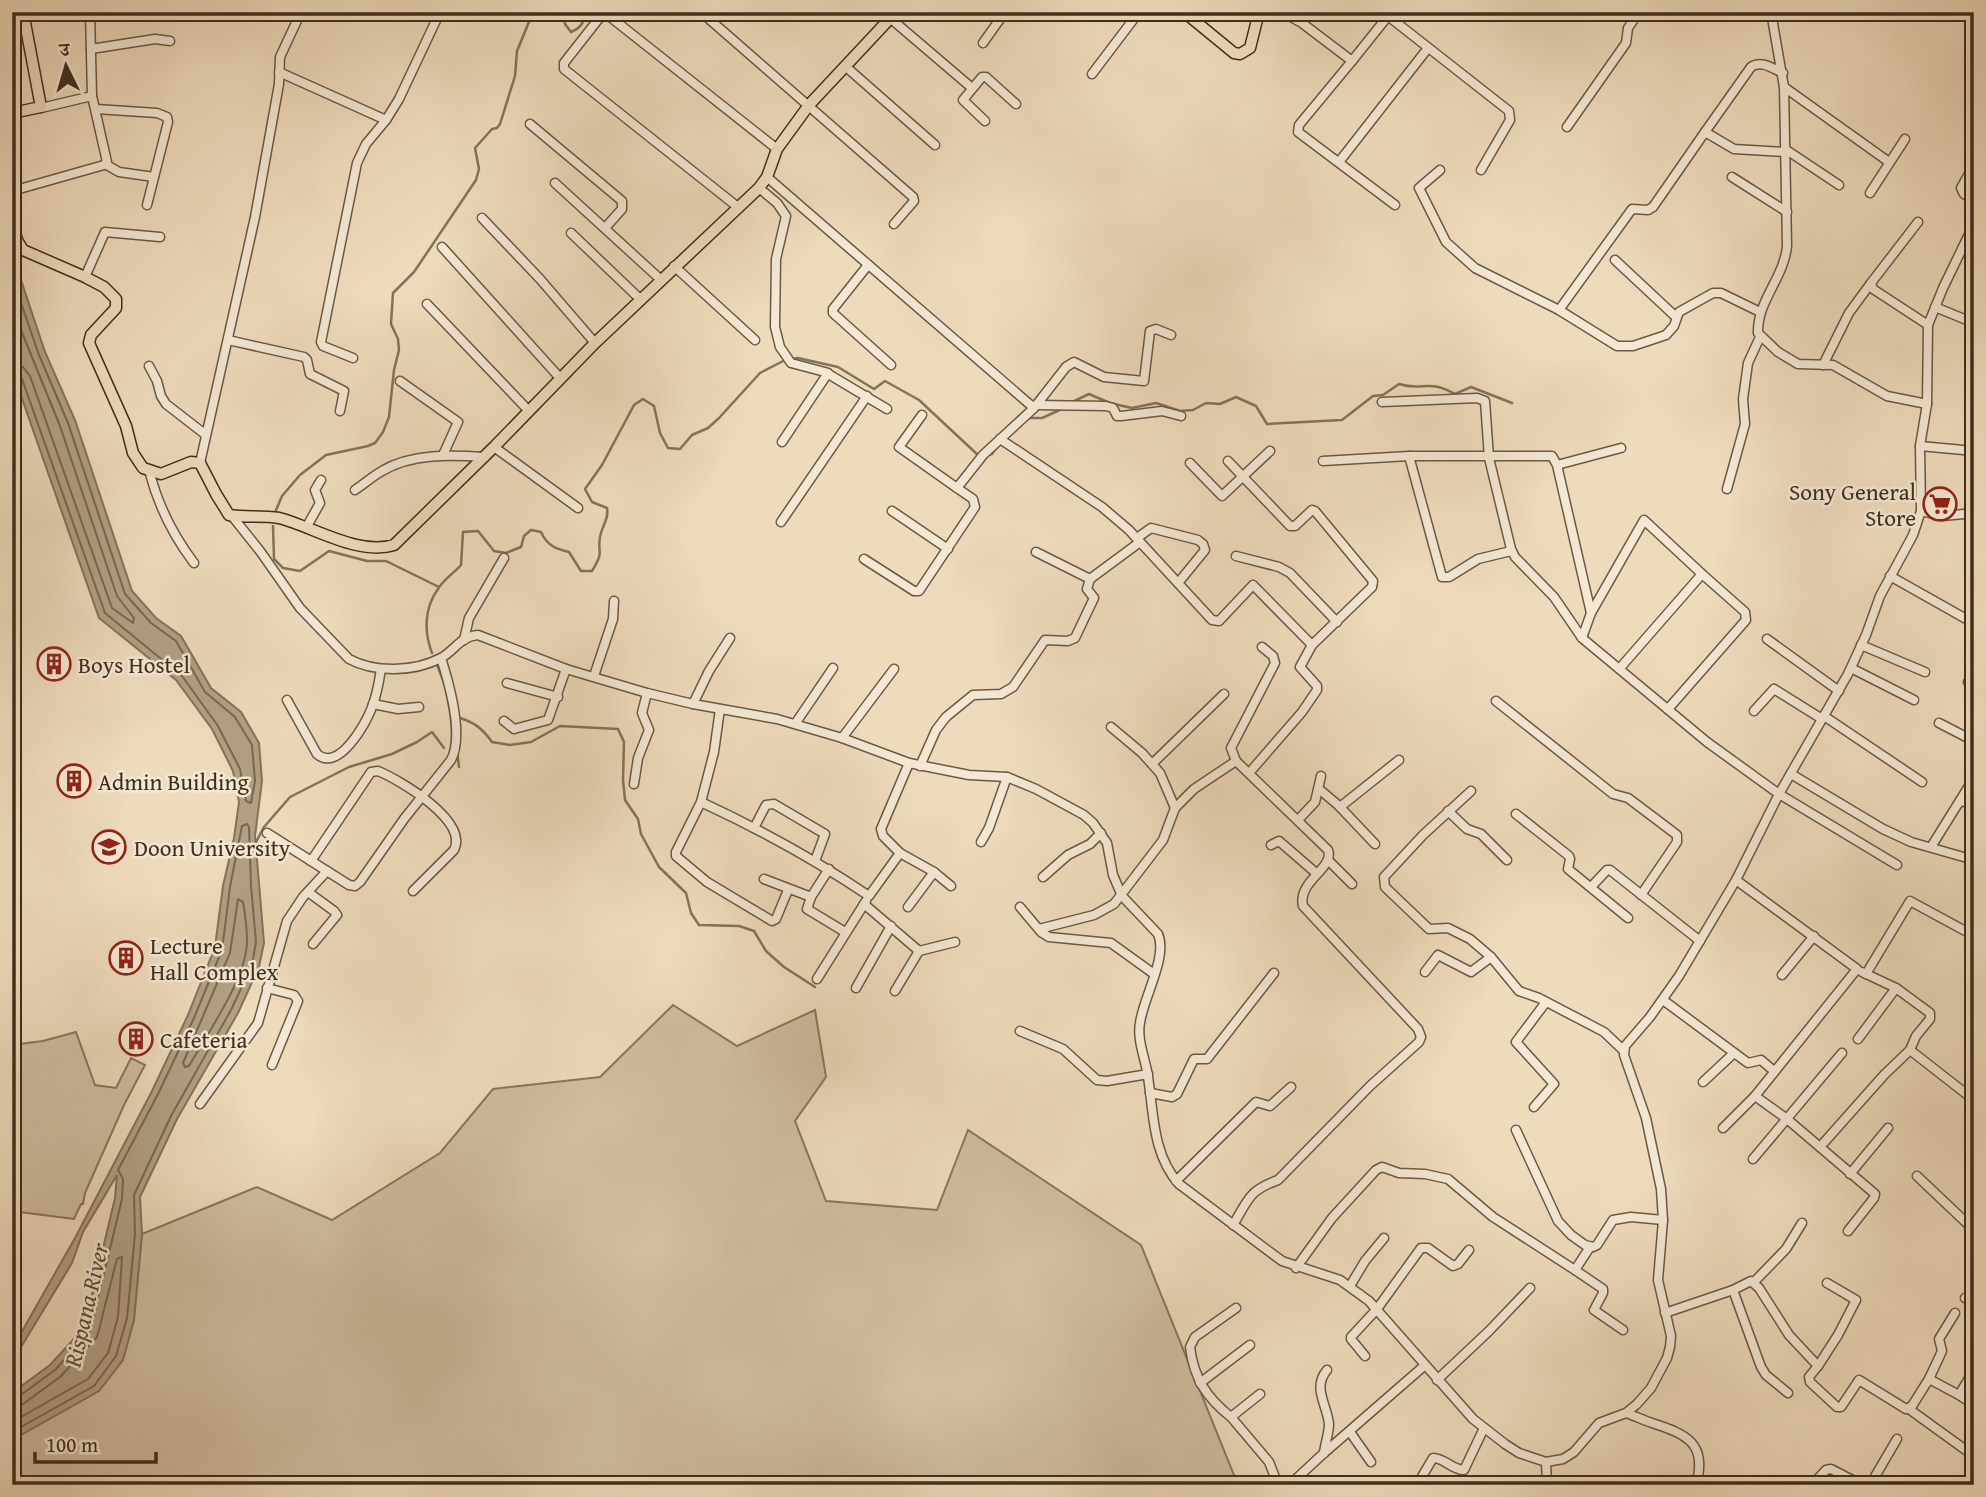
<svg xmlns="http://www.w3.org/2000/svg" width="1986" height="1497" viewBox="0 0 1986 1497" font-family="'Gentium Book Plus','Noto Serif Devanagari',serif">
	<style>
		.green { fill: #d0bea1; stroke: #88765e; stroke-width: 2 }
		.water { fill: #b2a085; stroke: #84725b; stroke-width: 2 }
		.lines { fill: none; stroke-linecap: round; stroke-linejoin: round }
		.shore { stroke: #786750; stroke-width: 2 }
		.stream { stroke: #84725b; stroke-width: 2.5 }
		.minor-casing { stroke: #6b5943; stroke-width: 11 }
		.major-casing { stroke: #3f2e1b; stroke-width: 13 }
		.minor { stroke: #f4e8d3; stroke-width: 8 }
		.major { stroke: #eedbbc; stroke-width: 10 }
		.labels { text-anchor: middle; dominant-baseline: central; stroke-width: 5; stroke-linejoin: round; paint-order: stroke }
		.poi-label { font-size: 23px; fill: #3f2e1b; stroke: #f4e8d3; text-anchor: start }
		.water-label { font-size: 24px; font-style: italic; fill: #5c4a36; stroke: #f4e8d3 }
	</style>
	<rect width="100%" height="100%" fill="#eedbbc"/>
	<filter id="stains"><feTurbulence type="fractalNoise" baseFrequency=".00286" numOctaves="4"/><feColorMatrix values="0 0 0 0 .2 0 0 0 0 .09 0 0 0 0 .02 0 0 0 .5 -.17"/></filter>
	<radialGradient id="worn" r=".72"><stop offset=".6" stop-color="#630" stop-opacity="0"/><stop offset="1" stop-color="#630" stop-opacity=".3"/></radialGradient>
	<g class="green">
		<polygon points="673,1005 737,1046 815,1010 826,1077 795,1121 826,1201 937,1210 968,1130 1141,1245 1238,1485 12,1485 12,1440 133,1324 142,1234 257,1187 332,1220 440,1153 493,1089 600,1077"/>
		<polygon points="76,1032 95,1085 116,1088 131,1058 145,1065 124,1105 85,1193 83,1204 81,1204 74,1219 12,1211 12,1045 43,1041"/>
	</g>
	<polygon class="water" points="12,253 45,352 75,420 132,591 156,618 181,636 211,688 241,712 259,743 262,781 255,836 264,943 259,967 238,1013 177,1119 140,1197 142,1234 134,1320 123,1360 99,1391 12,1440 12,1393 50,1365 84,1328 115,1198 117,1175 83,1232 72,1263 12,1362 12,1349 75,1238 152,1091 188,1015 215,947 223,886 234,838 239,802 233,771 212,729 176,680 99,618 12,370"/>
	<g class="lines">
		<g class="shore">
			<polyline points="12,277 39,355 68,423 125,594 151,623 176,641 205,692 235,717 252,745 255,781 251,803 246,801 240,769 218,726 182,676 105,613 22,379 18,374 12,373"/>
			<polyline points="12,308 60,426 117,596 134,618 133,623 112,608 30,376 23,367 12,364"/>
			<path d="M 238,899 L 243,902 C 245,914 247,928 247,940 C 248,976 207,1034 189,1066 L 185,1067 L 183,1063 L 230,953 Z"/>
			<polyline points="12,1398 18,1397 55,1370 90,1331 122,1199 123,1179 118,1170 158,1094 194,1018 222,950 230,887 242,826 247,824 249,827 251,886 256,942 252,965 231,1010 171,1116 134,1195 135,1234 127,1318 116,1356 94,1386 12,1432"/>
			<polyline points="12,1407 23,1404 60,1377 97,1337 117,1259 122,1257 118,1317 108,1353 88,1379 12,1422"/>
		</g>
		<g class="stream">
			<path d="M 562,12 L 565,24 L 571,32 C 581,28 584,22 586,12"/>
			<polyline points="792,359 798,358 838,367 874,389 885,381 919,400 979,456"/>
			<path d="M 1070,403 L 1089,394 L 1110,403 L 1132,408 L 1156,403 L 1180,411 L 1193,410 L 1206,403 L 1220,404 L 1236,397 L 1256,406 L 1267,424 L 1342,420 L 1373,396 L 1383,395 L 1399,384 C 1424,392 1427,378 1455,394 L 1471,387 L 1512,403"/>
			<polyline points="1028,418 1042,418 1062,409"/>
			<polyline points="985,456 992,454 998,445"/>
			<polyline points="274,515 282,496 300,475 326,455 368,446 375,443 383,432 389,417 394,370 399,350 398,339 391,324 393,293 414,272 476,180 479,169 475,148 492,129 497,128 500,124 515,76 517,51 533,12"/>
			<polyline points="273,526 274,559 283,568 300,571 329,551 367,561 386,561 439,587"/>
			<path d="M 432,653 C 424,632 424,608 438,589 C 443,580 454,573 461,565 L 463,532 L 478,531 L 494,551 L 506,553 L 521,547 L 524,536 L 531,530 L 541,532 C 547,545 555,549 569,552 L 581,571 L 592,571 C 605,550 597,555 600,537 C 602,525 609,520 607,508 L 592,502 L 585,489 L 602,465 L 634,405 L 643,399 L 654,406 L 660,433 L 668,448 L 680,449 L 692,435 L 708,428 L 719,418 L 760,373 L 785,360"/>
			<polyline points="436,662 445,685"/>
			<path d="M 457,717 C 474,722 482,728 492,742 L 510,745 L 531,742 L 560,726 L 618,729 L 624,742 L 623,780 L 625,800 L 638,819 L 641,834 L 659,867 L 686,893 L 691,913 L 699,925 L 739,926 L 754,931 L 766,951 L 784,967 L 815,987"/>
			<polyline points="457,751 459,767"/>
			<polyline points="255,844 264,827 290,797 349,767 392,754 417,742 432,732 444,748"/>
		</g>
		<defs>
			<g id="minor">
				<polyline points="604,12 564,63 564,69 739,208"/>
				<polyline points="604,12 777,149"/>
				<polyline points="701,12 913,197 914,201 894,224"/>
				<polyline points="1282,12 1302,23 1352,61 1388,16 1382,12"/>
				<path d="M 1771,12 L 1784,87 L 1787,246 C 1784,278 1757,301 1758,333 L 1778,352 L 1798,364 L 1833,365 L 1887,396 L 1927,404"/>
				<polyline points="1948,12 1951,14"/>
				<polyline points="1388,16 1509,111 1510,120 1481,170"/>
				<polyline points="890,18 972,88"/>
				<polyline points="983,43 1005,12"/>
				<polyline points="91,49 155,39 170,41"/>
				<polyline points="1352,61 1299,125 1298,132 1395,205"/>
				<polyline points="845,66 935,145"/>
				<polyline points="279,72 386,120 399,99 440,12"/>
				<path d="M 1783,73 C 1772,68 1761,60 1751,67 L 1705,132 L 1734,149 L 1785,152"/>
				<polyline points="1092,74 1139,12"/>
				<polyline points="1784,87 1889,162"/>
				<polyline points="41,108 92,96"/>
				<polyline points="96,109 157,113 167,117 168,122 147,205"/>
				<polyline points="985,121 963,100 982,77 986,77 1016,104"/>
				<polyline points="530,124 622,201 622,209 605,228"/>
				<polyline points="1567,127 1626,43 1628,28 1639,12"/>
				<polyline points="1785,149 1839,185"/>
				<polyline points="1339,162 1428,48"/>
				<polyline points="105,164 119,172 154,177"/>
				<polyline points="1974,165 1961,188 1964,194 1974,200"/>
				<polyline points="1440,170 1419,188 1446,242 1475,268 1559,310 1617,346 1633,346 1666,335 1674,326 1679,312 1713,293 1721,293 1760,312"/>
				<polyline points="767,177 1034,408 1066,367 1074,362 1104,377 1144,381 1150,331 1156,329 1171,335"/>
				<polyline points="1732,177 1787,212"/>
				<polyline points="555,183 660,279"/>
				<polyline points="759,188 777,203 786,216 776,259 775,327 780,347 791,363 825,372 887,409"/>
				<polyline points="12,191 104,165 107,162 92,96 90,12"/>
				<polyline points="1870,193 1905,139"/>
				<polyline points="482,218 540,279 595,343"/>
				<polyline points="1918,222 1871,283 1873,289 1928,325"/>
				<polyline points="571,233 640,299"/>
				<polyline points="442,247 560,378"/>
				<polyline points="1615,260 1676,317"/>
				<polyline points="868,265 833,309 833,313 891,365"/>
				<polyline points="674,266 755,340"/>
				<polyline points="85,277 105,232 160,237"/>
				<polyline points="427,304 529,411"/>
				<polyline points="1935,307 1974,323"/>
				<polyline points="1559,310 1632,209 1648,210 1653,207 1705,132"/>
				<polyline points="228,340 304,357 307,360 310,374 344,391 340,411"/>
				<polyline points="353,358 323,346 321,342 357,163 366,144 386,120"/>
				<polyline points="1823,365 1849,313 1871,283"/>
				<polyline points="149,366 157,381 161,396 166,404 206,435"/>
				<polyline points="400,381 458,422 443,455"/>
				<polyline points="1382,402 1477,398 1485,401 1489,458 1511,549 1515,557 1554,597 1582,638 1707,742 1779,794 1897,865"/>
				<polyline points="1036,405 1106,406 1113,408 1117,416 1121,416 1162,411 1181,416"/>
				<polyline points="922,415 899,447 957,488"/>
				<polyline points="1000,439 1102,507 1129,530 1212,620 1219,621 1253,585 1312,645 1300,667 1317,686 1317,690 1302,712 1250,772"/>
				<polyline points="782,442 828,373"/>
				<polyline points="1920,446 1974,451"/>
				<polyline points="494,447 578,508"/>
				<polyline points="1409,456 1442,577 1449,577 1478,559 1511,551"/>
				<polyline points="1228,461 1290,526 1295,526 1312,510 1315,511 1373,581 1372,587 1312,645"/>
				<polyline points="1323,461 1409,456 1552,456 1557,465 1591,613 1582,638"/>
				<polyline points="200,463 255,217 279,84 280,57 301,12"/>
				<polyline points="1190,463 1222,496 1270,451"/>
				<polyline points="1557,465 1621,448"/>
				<path d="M 149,470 C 158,506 172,534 194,563"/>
				<polyline points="1727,489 1745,424 1743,399 1748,363 1760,337"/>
				<path d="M 355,490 C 364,484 373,476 382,471 C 412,453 451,455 485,457"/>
				<polyline points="892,511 948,549"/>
				<polyline points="1921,511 1943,516 1974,513"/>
				<path d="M 232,516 L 260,551 L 300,608 L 349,659 C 375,673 414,672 441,658 C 454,651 461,636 478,635 L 566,669 L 647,693 L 693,704 L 777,719 L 842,738 L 909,763 L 969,775 L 1007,777 L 1036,789 L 1084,815 L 1093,823 L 1107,843 L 1113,875 L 1122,896 L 1158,934 C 1168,957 1143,998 1140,1023 C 1137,1038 1144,1056 1147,1071 C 1154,1109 1151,1153 1179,1184 L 1282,1261 L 1340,1280 L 1369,1301 L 1473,1419 L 1505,1444 L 1519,1453 L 1546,1462 L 1563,1459 L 1574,1452 L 1599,1423 L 1626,1413 L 1637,1404 L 1651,1388 L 1667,1358 L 1670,1347 L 1671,1336 L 1658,1280 L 1663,1220 L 1661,1189 L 1646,1118 L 1624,1055 L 1625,1046 L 1650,1017 L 1679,976 L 1736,880 L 1779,794 L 1848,674 L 1866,635 L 1880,596 L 1913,535 L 1921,511 L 1920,446 L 1927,404 L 1928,325 L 1943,288 L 1974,224"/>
				<polyline points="781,522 867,396"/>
				<polyline points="306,528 320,503 315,490 321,480"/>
				<polyline points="1137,538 1151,528 1198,540 1203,544 1205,550 1178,583"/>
				<polyline points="1036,552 1090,579 1140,542"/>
				<polyline points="1236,556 1279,567 1290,573 1337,622"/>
				<polyline points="864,559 914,591 919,591 975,507 973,499 957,488 983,455 1034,408"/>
				<polyline points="1890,576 1968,620"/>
				<polyline points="1591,613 1644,520 1702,574"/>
				<polyline points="1767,639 1839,691"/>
				<polyline points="464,640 469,618 504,558"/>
				<polyline points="1861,645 1925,672"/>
				<polyline points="1620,668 1702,574 1745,612 1746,620 1668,709"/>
				<polyline points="1851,668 1914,700"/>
				<polyline points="594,676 613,619 614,601"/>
				<polyline points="1968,682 1974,685"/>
				<polyline points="507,683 558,697"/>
				<path d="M 287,700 L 317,754 C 338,773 366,724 372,707 C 377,695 379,682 381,669"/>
				<polyline points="1496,701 1613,794 1628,798 1677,835 1677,842 1641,895"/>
				<polyline points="373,704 398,709 419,707"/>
				<polyline points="693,704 709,671 730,638"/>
				<polyline points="720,709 714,752 701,802 676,852 676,856 707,882 772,921 776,919 788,890"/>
				<polyline points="1754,711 1774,689 1822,719"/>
				<polyline points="1824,716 1922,782"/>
				<polyline points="504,721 514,729 548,720 566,669"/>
				<polyline points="1939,723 1974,741"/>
				<polyline points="795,724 833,668"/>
				<polyline points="1111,727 1142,753 1160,773 1175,808"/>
				<polyline points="842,738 894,669"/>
				<polyline points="1236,761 1231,748 1275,663 1273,656 1262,647"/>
				<polyline points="1152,764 1224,694"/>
				<polyline points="920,766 936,730 946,717 973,695 1001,694 1013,687 1045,640 1068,641 1075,638 1094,598 1087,589 1090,579"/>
				<polyline points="1791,774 1883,829 1911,842 1974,860"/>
				<polyline points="634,784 638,758 649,730 642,713 647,693"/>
				<polyline points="1319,789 1338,805 1375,844"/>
				<polyline points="1471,791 1423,835 1384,877 1385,887 1429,929 1448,928 1470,939 1491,957 1519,991 1539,998 1604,1032 1624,1051"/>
				<polyline points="1961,801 1974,805"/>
				<path d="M 701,802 C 759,829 816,860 869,896 L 900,853 L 883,836 L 881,829 L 909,763"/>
				<polyline points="1340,807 1399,760"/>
				<polyline points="1448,811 1467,829 1481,834 1507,860"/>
				<polyline points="1516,814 1569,856 1570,859 1568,869 1628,918"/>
				<polyline points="1298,820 1315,802 1321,776"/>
				<polyline points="754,828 766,805 774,804 825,834 815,861"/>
				<path d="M 267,833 L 349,885 L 355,886 L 360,882 L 404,819 L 451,760 C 464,736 449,683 441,658"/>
				<polyline points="981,842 989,828 1007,777"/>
				<polyline points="1271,845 1279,841 1316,873"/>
				<polyline points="1931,847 1974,778"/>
				<polyline points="900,853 934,872 908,907"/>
				<polyline points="1328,860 1352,884"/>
				<path d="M 311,861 L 371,772 L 378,771 C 400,780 469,821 454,850 L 413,891"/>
				<polyline points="829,869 811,897 807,909 845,932"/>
				<polyline points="934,872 951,886"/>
				<polyline points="1043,877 1068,855 1090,844 1101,833"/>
				<polyline points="764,879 811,897"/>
				<polyline points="1591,887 1607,870 1610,870 1700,941"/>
				<polyline points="308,892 334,911 337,915 313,944"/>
				<polyline points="864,904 919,951 955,942"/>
				<polyline points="1020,907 1041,932 1049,937 1111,943 1154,974"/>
				<path d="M 1039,929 L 1094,915 L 1114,904 L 1163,840 L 1175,808 L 1194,789 L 1236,761 L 1328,850 C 1335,868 1297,881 1303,906 L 1418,1029 L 1421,1037 L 1419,1042 L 1370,1086 L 1278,1180 C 1248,1191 1249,1199 1233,1225"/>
				<polyline points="1425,972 1438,955 1471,972 1491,957"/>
				<polyline points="1862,972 1896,988 1930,1013 1930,1019 1916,1036 1910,1050"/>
				<polyline points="1866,974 1910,901 1969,933"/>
				<polyline points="1782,975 1814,936"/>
				<polyline points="817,979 866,901"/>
				<polyline points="267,988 294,995 298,1001 272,1065"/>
				<polyline points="856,988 891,926"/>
				<polyline points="895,991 919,951"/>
				<polyline points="1663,1000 1748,1063 1761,1060 1774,1071"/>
				<polyline points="1020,1031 1063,1049 1097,1080 1107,1081 1148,1074"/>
				<polyline points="1858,1039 1896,988"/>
				<polyline points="1703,1082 1734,1053"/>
				<polyline points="1150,1093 1172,1097 1177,1094 1194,1059 1207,1059 1274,973"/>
				<polyline points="1755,1096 1787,1119 1875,1194 1874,1198 1848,1231"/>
				<polyline points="200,1104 258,1023 287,921 303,897 327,871"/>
				<polyline points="1534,1107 1554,1084 1516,1042 1546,1002"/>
				<polyline points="1723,1128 1755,1096 1857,969 1736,880"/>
				<polyline points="1516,1130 1558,1221 1571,1235 1585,1245 1593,1247 1597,1245 1613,1220 1631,1217 1663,1220"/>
				<polyline points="1820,1147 1884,1075 1910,1050 1974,1100"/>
				<polyline points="1753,1159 1842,1053"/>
				<polyline points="1850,1174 1888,1128"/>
				<polyline points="1917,1176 1974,1230"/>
				<polyline points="1176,1181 1256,1102 1270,1106 1291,1087"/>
				<polyline points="1590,1247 1575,1270 1603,1289 1603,1293 1594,1310 1623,1330"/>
				<polyline points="1296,1268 1332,1218 1376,1170 1382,1167 1399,1173 1425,1174 1448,1179 1493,1217 1575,1270"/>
				<polyline points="1754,1282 1786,1249 1802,1223"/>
				<polyline points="1350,1286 1365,1261 1384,1238"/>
				<polyline points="1733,1290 1761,1367 1766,1375 1788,1393"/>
				<polyline points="1965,1298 1974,1303"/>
				<polyline points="1665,1313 1733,1290 1751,1281 1759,1288 1789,1335 1818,1366 1809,1377 1810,1382 1837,1407 1841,1407 1859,1380 1906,1409 1912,1406 1929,1379 1959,1395"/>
				<polyline points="1365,1356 1351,1339 1351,1337 1377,1309 1421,1248 1428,1248 1453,1266 1458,1264 1469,1250"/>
				<polyline points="1818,1366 1838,1335 1856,1300 1827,1283"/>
				<polyline points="1974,1370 1959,1395 1974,1405"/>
				<polyline points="1929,1379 1942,1351 1939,1339 1955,1313"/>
				<polyline points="1437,1380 1489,1331 1530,1288"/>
				<polyline points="1200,1383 1250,1345"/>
				<polyline points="1260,1394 1231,1417 1269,1462 1278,1485"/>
				<polyline points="1909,1409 1974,1456"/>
				<path d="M 1626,1413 C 1635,1416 1643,1420 1652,1423 C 1686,1434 1708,1443 1696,1485"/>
				<path d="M 1231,1417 C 1207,1398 1194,1379 1190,1347 L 1195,1337 L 1236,1308"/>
				<polyline points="1350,1432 1371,1462"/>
				<path d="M 1324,1453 C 1325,1444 1329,1433 1329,1424 C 1327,1404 1312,1388 1327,1370"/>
				<polyline points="1546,1462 1547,1485"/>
				<polyline points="1293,1485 1297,1478 1324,1453 1424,1366"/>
				<path d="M 1417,1485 L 1433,1458 C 1445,1458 1452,1470 1464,1470 L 1484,1428"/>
				<polyline points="1812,1485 1826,1470 1831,1469 1862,1485"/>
				<polyline points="1870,1485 1897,1439"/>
			</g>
			<g id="major">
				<polyline points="1184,12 1234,53 1240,54 1250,48 1259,12"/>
				<polyline points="12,113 41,107 23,12"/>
				<path d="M 12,220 L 17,240 L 23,250 L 85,277 L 104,287 L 116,299 L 116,308 L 91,335 L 89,343 L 126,426 L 133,453 L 143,468 L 161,474 L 191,462 L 200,463 L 216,494 L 229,515 C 245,518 262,515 279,518 C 314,527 358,556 394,545 L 494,447 L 595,343 L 759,188 L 767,177 L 777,149 L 809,105 L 896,12"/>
			</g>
		</defs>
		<use href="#minor" class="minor-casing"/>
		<use href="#major" class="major-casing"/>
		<use href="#minor" class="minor"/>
		<use href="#major" class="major"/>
	</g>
	<defs>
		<symbol id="supermarket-ring" viewBox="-11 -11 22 22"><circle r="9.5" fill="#f4e8d3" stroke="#8f2418" stroke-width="1.5"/><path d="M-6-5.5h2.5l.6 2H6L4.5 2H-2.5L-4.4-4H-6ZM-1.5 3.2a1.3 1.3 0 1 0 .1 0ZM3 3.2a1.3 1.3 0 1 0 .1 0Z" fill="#8f2418"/></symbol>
		<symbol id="building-ring" viewBox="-11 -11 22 22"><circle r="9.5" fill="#f4e8d3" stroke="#8f2418" stroke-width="1.5"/><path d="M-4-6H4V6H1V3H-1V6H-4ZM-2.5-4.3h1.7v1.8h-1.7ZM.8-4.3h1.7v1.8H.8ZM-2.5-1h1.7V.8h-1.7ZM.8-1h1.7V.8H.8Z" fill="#8f2418"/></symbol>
		<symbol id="university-ring" viewBox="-11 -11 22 22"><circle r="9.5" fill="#f4e8d3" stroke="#8f2418" stroke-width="1.5"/><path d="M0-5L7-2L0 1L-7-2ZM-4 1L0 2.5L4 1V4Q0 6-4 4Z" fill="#8f2418"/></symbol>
	</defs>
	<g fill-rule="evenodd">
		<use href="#supermarket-ring" x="1921" y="485" width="38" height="38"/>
		<use href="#building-ring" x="35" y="645" width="38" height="38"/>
		<use href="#building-ring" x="55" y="762" width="38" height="38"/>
		<use href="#university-ring" x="90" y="828" width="38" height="38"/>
		<use href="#building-ring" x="107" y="939" width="38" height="38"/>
		<use href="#building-ring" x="117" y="1020" width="38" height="38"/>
	</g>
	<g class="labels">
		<g class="poi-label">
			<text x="1916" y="491" text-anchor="end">Sony General<tspan x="1916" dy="26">Store</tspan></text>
			<text x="78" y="664">Boys Hostel</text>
			<text x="98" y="781">Admin Building</text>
			<text x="134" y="847">Doon University</text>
			<text x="150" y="945">Lecture<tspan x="150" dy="26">Hall Complex</tspan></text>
			<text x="160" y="1039">Cafeteria</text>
		</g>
		<g class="water-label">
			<text transform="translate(86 1305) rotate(-77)">Rispana River</text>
		</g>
	</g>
	<rect width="1986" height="1497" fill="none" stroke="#eedbbc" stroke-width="42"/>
	<rect x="14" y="14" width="1958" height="1469" fill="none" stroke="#3f2e1b" stroke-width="3.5"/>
	<rect x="21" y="21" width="1944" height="1455" fill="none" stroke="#3f2e1b" stroke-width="2"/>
	<g transform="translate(66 66) rotate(355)" stroke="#f4e8d3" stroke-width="5" paint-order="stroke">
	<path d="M0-5L12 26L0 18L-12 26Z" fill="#3f2e1b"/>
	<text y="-10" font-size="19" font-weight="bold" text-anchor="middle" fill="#3f2e1b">उ</text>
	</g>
	<path d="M35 1452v10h121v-10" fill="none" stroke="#3f2e1b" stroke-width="3.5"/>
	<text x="46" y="1452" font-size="21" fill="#3f2e1b" stroke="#f4e8d3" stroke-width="5" paint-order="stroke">100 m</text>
	<rect width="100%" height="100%" filter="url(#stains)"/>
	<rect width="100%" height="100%" fill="url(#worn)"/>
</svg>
